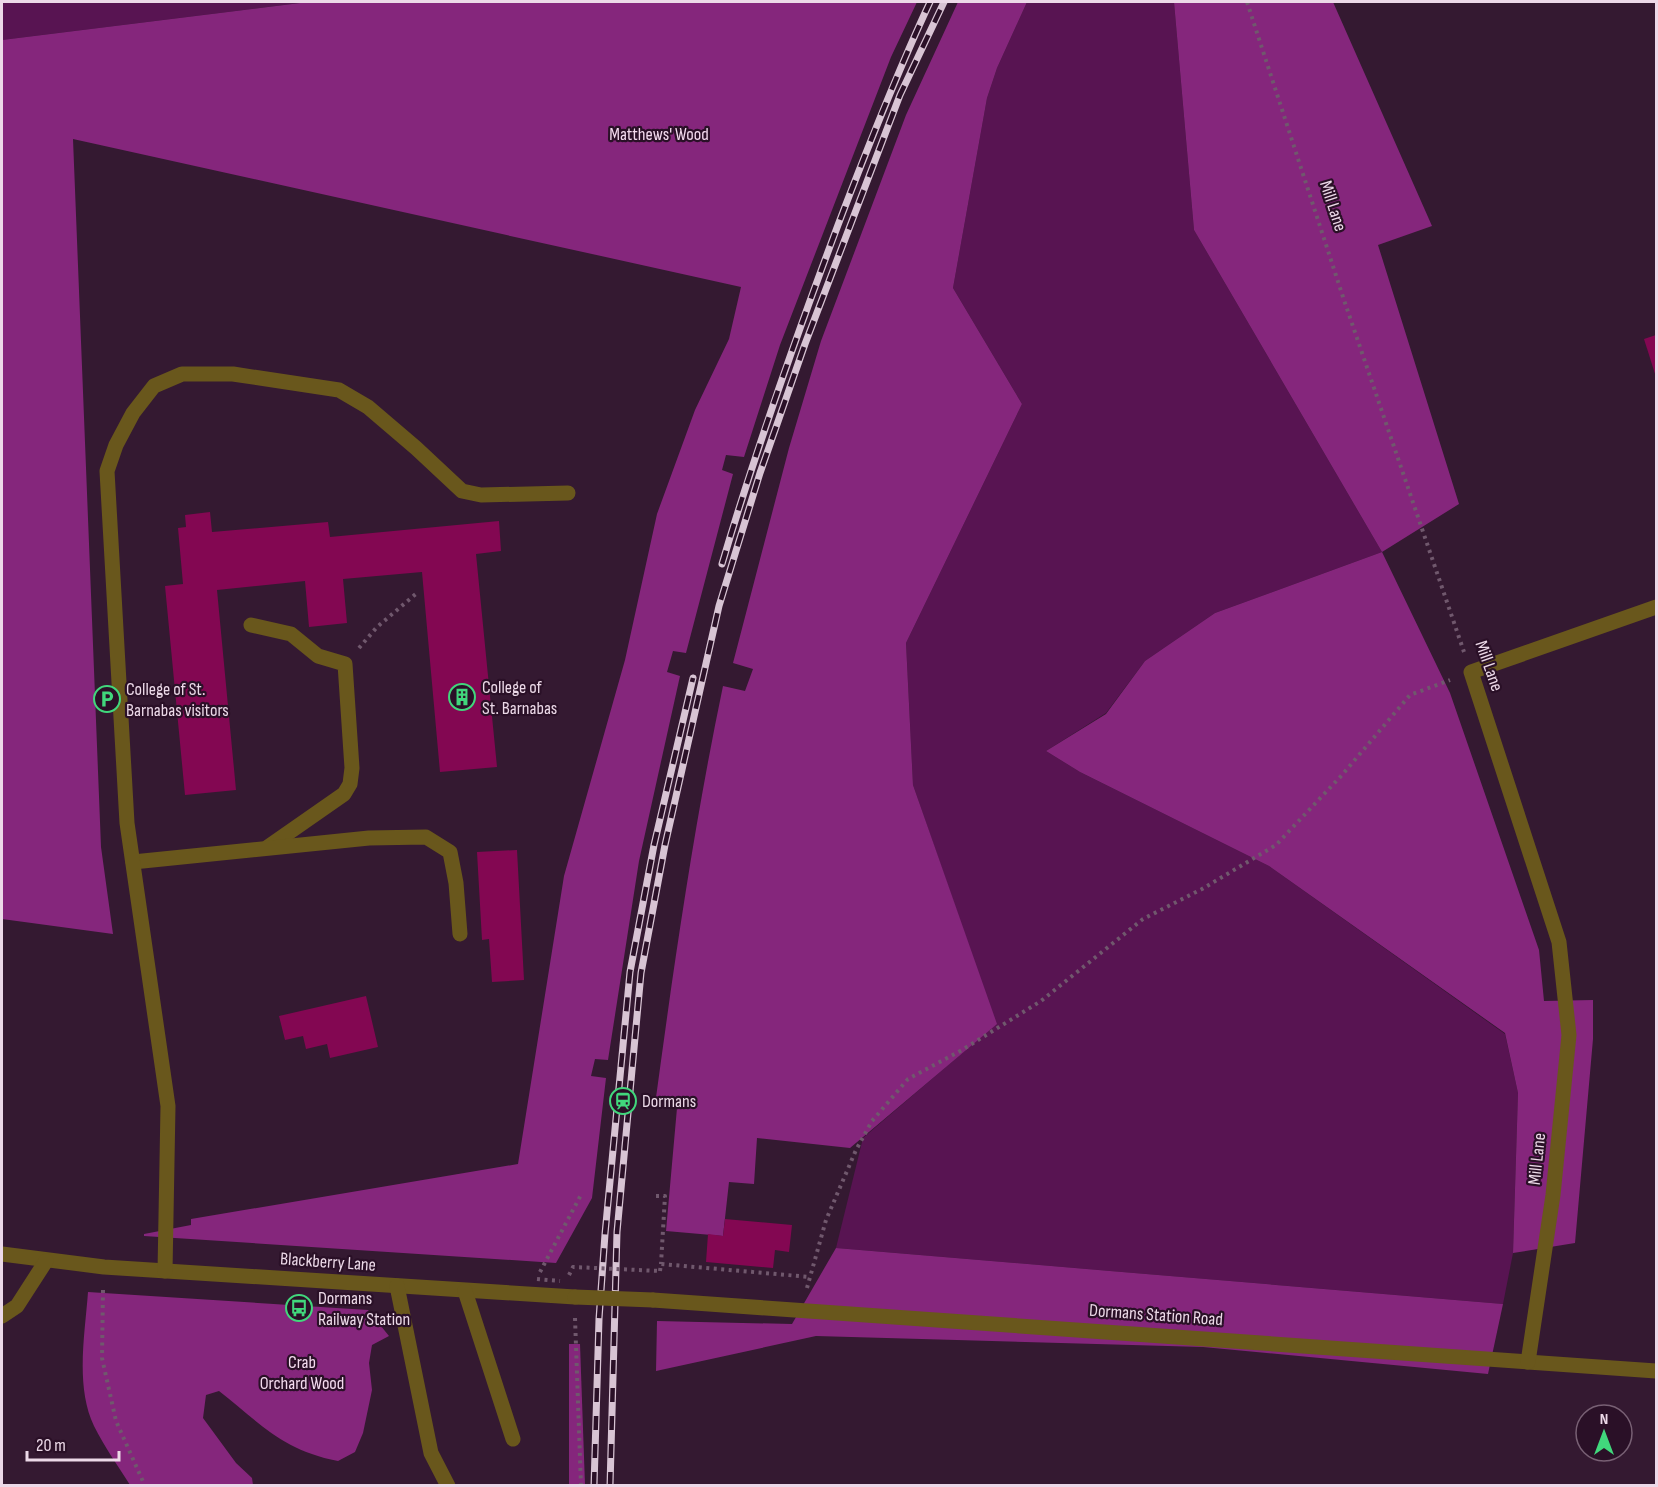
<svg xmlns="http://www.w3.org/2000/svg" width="1658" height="1487" viewBox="0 0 1658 1487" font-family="'Sofia Sans Condensed',sans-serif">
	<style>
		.green { fill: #581452 }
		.forest { fill: #85267c }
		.building { fill: #830752 }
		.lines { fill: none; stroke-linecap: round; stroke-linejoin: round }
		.path { stroke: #70586d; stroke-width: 4; stroke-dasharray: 3 4.5; stroke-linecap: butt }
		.minor { stroke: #69571c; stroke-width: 15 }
		.rail-casing { stroke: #d8c4d4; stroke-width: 7 }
		.rail { stroke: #2a1027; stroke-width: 4.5; stroke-dasharray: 14; stroke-linecap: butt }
		.path-bridge { stroke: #70586d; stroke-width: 4; stroke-dasharray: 3 4.5; stroke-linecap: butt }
		.minor-bridge { stroke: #69571c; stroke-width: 15 }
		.labels { text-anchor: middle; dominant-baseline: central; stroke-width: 4.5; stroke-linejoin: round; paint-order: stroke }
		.park-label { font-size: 18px; fill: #f4dbef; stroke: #2a1027 }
		.street-label { font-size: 18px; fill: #ecd9e8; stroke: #2a1027 }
		.poi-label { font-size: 18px; fill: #ecd9e8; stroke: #2a1027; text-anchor: start }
	</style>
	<rect width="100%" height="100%" fill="#341931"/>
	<g class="green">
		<polygon points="2,2 308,2 2,40"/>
		<polygon points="1027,2 1174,2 1194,230 1382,552 1215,613 1145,661 1106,713 1046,751 1080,772 1269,866 1505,1034 1518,1093 1513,1253 1503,1304 836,1248 863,1138 996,1024 913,785 906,643 1022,404 953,288 987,98 997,68"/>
	</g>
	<g class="forest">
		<polygon points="308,2 917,2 891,57 780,345 744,457 726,455 722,470 733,474 686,653 673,651 667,672 680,676 639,861 608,1060 595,1059 591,1076 606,1078 592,1198 556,1263 144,1236 144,1234 191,1225 191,1219 518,1164 564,876 625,660 657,514 695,410 729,339 741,287 73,139 101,847 113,934 2,919 2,40"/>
		<path d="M 958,2 L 1027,2 L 997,68 L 987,98 L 953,288 L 1022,404 L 906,643 L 913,785 L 997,1024 L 850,1148 L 757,1138 L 754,1184 L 729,1182 L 723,1236 L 666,1231 L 677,1108 L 655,1105 C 674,964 694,825 723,686 L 745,691 L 753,669 L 733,663 L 789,448 L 821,341 L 906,115 Z"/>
		<polygon points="1174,2 1333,2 1432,226 1378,245 1459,504 1382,552 1450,693 1539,950 1544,1001 1593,1000 1593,1039 1575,1243 1513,1253 1518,1093 1505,1033 1269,866 1080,772 1046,751 1106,714 1145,661 1215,613 1382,552 1194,230"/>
		<polygon points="836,1248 1503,1304 1488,1374 1203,1347 816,1336 656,1371 657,1321 792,1324"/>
		<path d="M 88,1292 L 368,1310 L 389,1336 L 372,1345 L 369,1363 L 372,1390 L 363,1433 L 355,1452 L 338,1461 C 282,1450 261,1424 219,1391 L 206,1395 L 203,1418 L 236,1463 L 252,1478 L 253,1485 L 130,1485 C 118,1466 104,1446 94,1426 C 75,1386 85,1334 88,1292 Z"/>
		<polygon points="569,1344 580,1344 585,1485 569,1485"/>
	</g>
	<g class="building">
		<polygon points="1656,335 1656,377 1644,339"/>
		<polygon points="210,512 212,532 328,522 330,537 499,521 501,551 476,554 497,767 440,772 422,572 343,579 347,623 309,627 305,581 217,590 236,790 185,795 165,586 183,584 178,528 186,527 185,515"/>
		<polygon points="517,850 524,980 492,982 489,939 482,940 477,852"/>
		<polygon points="366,996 378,1047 330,1058 327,1044 306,1049 303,1036 285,1040 279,1016"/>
		<polygon points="725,1219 792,1225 789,1252 775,1250 773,1268 706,1262 708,1234 723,1236"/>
	</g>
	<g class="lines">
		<g class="path">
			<polyline points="1247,2 1344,300 1464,652"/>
			<polyline points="359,648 377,627 417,593"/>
			<polyline points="656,1196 665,1196 661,1264"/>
			<polyline points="660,1271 661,1264 810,1277"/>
			<polyline points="540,1272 582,1193"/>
			<polyline points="807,1288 826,1220 856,1150 872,1121 908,1079 962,1050 1041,1001 1143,919 1202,889 1276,845 1342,775 1410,695 1450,680"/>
			<polyline points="103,1290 102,1358 116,1421 145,1486"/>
			<polyline points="575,1318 581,1486"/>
		</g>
		<g class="minor">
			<polyline points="251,625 291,634 318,656 345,664 352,768 350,784 344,794 268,847"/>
			<polyline points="133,862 369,838 426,837 450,852 456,883 460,934"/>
			<polyline points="2,1254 104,1267 575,1297"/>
			<polyline points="165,1271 168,1106 127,823 107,471 116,445 133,413 154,386 182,374 233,374 339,390 368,407 416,448 462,491 481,495 568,493"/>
			<polyline points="397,1286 431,1453 448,1486"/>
			<polyline points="465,1291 513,1439"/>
			<polyline points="653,1300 1656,1371"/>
			<polyline points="2,1316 17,1306 46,1261"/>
			<polyline points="1528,1362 1553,1195 1569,1035 1559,942 1471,672 1656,607"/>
		</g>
		<defs>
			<g id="rail">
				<path d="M 722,564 C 756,449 796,337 838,225 C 867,149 896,75 930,2"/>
				<polyline points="594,1486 599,1319 605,1234 630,972 654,845 693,678"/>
				<polyline points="610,1486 617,1232 641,973 665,845 719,606 760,473 805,344 900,95 944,2"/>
			</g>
		</defs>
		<use href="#rail" class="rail-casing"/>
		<use href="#rail" class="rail"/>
		<g class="path-bridge">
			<polyline points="569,1275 573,1267 660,1271"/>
			<polyline points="537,1279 560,1281"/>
		</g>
		<polyline class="minor-bridge" points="575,1297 653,1300"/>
	</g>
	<defs>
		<symbol id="building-ring" viewBox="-11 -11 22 22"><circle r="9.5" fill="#2a1027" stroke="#41d77c" stroke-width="1.5"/><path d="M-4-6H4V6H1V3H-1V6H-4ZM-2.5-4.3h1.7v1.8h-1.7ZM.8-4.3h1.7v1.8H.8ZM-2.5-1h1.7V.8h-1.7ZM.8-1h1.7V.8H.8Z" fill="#41d77c"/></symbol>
		<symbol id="parking-ring" viewBox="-11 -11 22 22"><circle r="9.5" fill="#2a1027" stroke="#41d77c" stroke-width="1.5"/><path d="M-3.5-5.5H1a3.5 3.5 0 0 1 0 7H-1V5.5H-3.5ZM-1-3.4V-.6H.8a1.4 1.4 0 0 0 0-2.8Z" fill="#41d77c"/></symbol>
		<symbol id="station-ring" viewBox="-11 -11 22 22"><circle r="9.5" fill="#2a1027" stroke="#41d77c" stroke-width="1.5"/><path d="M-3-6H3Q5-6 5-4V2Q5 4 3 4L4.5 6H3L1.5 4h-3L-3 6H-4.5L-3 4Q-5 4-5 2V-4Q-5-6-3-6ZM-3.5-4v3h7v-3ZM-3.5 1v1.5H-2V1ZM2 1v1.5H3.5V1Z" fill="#41d77c"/></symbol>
		<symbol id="bus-ring" viewBox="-11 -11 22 22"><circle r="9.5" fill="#2a1027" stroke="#41d77c" stroke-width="1.5"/><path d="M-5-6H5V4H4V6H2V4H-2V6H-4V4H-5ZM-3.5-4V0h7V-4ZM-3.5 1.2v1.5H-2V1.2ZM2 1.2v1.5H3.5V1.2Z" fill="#41d77c"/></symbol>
	</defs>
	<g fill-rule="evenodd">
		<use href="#building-ring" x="447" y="682" width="30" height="30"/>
		<use href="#parking-ring" x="92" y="684" width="30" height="30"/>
		<use href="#station-ring" x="608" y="1086" width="30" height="30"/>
		<use href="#bus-ring" x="284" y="1293" width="30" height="30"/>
	</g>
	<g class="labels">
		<g class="park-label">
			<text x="659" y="134">Matthews' Wood</text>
			<text x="302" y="1362">Crab<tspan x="302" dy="21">Orchard Wood</tspan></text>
		</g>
		<g class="street-label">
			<text transform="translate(1333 206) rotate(72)">Mill Lane</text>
			<text transform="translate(1489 666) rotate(71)">Mill Lane</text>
			<text transform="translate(1537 1159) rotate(-84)">Mill Lane</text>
			<text transform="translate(328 1262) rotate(4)">Blackberry Lane</text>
			<text transform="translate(1156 1315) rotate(4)">Dormans Station Road</text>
		</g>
		<g class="poi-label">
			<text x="482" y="687">College of<tspan x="482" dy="21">St. Barnabas</tspan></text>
			<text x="126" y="689">College of St.<tspan x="126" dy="21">Barnabas visitors</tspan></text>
			<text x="642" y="1101">Dormans</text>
			<text x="318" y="1298">Dormans<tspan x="318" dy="21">Railway Station</tspan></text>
		</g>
	</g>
	<rect width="1658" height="1487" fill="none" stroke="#ecd9e8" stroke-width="6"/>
	<g transform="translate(1604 1433)"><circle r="28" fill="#2a1027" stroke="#786074" stroke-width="1.5"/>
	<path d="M0-4.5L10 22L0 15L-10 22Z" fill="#41d77c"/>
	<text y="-9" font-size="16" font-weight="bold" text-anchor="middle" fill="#ecd9e8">N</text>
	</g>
	<path d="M27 1451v9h92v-9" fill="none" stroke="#ecd9e8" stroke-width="3"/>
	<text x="36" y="1451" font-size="18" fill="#ecd9e8" stroke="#2a1027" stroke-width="4.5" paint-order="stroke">20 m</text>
</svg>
